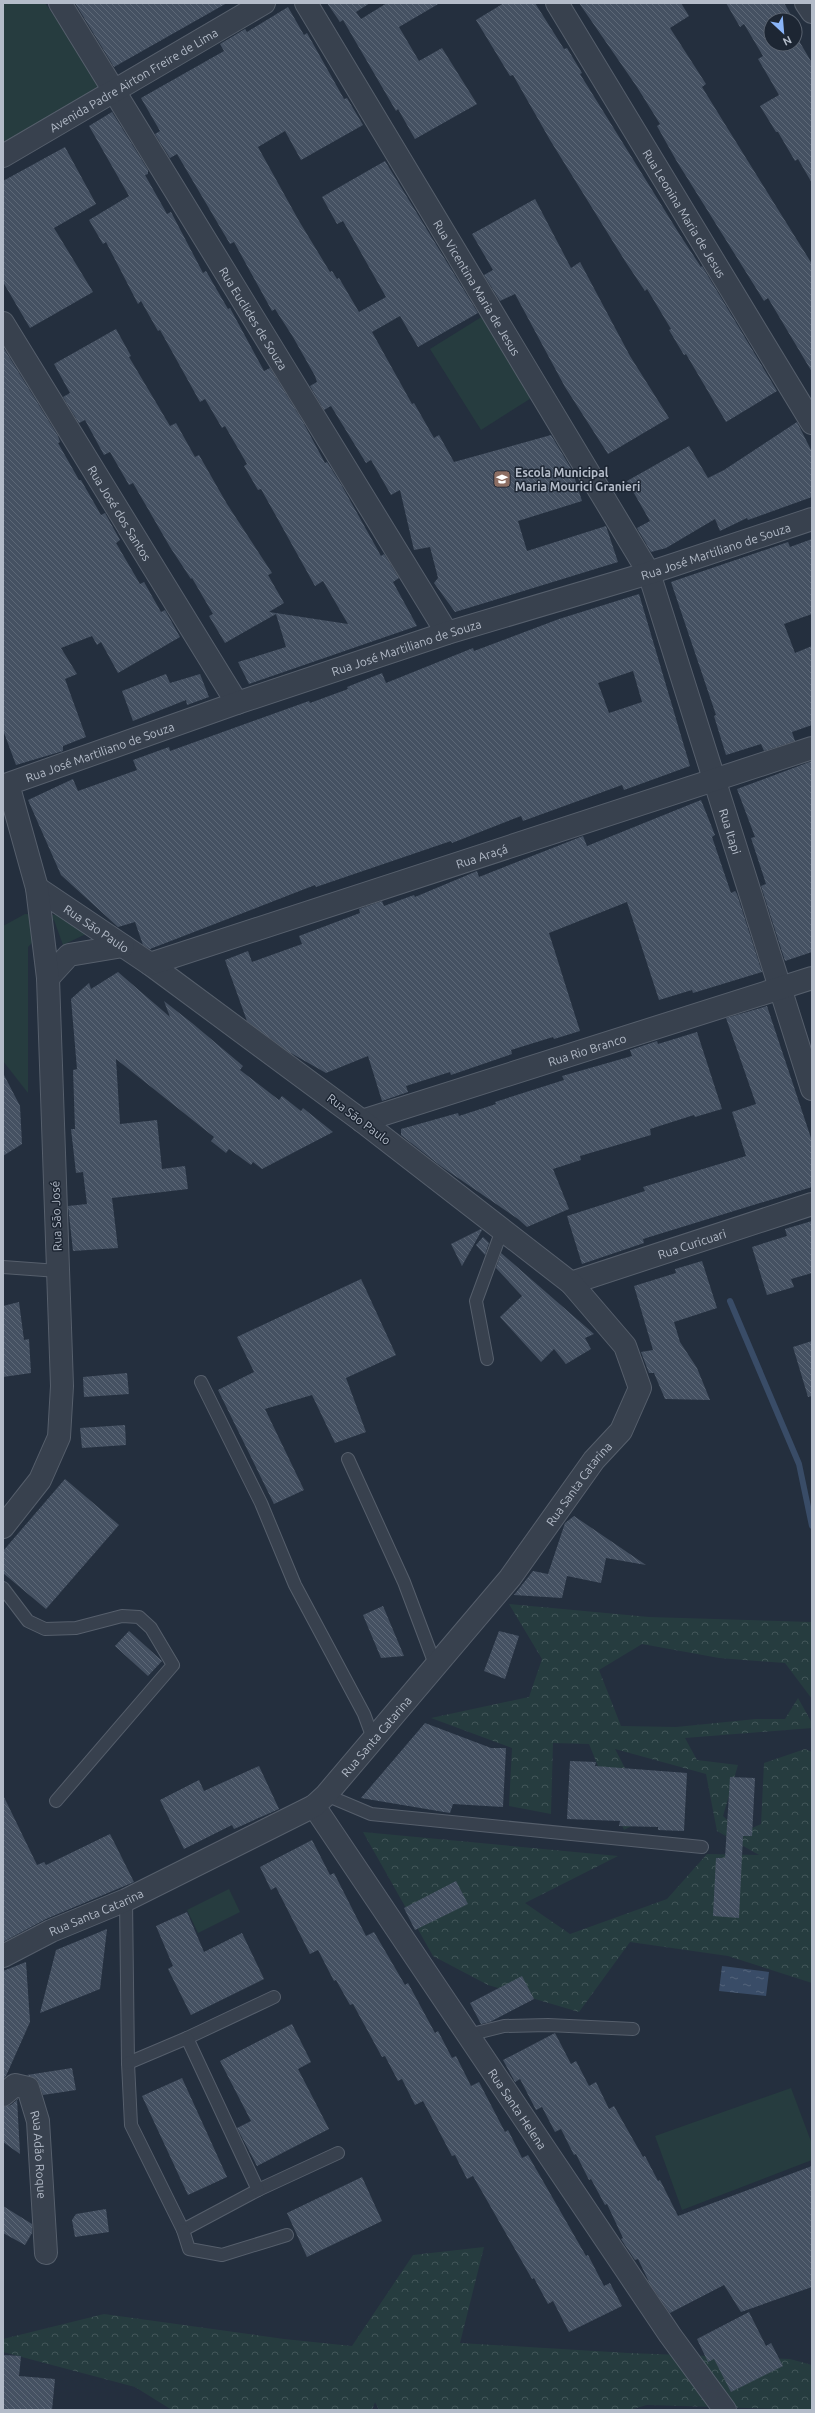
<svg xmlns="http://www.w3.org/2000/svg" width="815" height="2413" viewBox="0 0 815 2413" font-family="Ubuntu,sans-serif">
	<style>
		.forest { fill: url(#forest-crowns) }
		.park { fill: #263c3f }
		.water { fill: url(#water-ripples) }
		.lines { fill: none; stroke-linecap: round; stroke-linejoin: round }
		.stream { stroke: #394c67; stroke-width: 6 }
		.building { fill: url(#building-back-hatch); fill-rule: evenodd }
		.service-casing { stroke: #565f6c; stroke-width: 14 }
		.minor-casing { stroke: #565f6c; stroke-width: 24 }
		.tertiary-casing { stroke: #565f6c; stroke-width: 24 }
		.service { stroke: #38414e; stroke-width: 12 }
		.minor { stroke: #38414e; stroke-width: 22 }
		.tertiary { stroke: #38414e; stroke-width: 22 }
		.labels { text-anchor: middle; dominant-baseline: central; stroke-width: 3; stroke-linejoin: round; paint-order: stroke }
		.street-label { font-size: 12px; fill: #b4bcc9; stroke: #1d2633 }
		.poi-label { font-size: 12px; font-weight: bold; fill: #b4bcc9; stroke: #1d2633; text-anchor: start }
	</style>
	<defs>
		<pattern id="forest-crowns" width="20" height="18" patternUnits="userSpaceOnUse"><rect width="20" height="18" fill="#263c3f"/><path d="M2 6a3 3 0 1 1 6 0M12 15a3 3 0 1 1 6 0" fill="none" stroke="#435659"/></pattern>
		<pattern id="water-ripples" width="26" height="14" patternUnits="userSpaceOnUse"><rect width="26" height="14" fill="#394c67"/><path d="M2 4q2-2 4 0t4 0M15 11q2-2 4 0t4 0" fill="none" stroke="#53647b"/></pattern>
		<pattern id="building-back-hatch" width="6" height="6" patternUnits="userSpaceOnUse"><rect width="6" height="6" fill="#455162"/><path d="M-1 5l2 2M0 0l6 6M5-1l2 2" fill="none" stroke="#5d6877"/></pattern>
	</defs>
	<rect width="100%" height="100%" fill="#242f3e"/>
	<g class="forest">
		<polygon points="509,1604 649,1617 812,1622 812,1699 785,1663 719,1658 642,1644 599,1670 621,1726 676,1727 756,1719 785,1719 798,1698 812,1723 812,1728 685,1738 697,1760 738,1765 723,1816 741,1833 761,1824 764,1763 805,1749 812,1752 812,1983 728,1956 630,1942 579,2012 488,1985 433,1956 363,1832 618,1856 525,1903 570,1934 667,1899 707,1854 759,1855 717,1831 706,1774 615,1749 650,1816 624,1830 589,1744 553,1743 551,1814 509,1806 512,1748 431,1718 529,1697 542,1659"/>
		<polygon points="484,2247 460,2343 628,2353 790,2359 812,2365 812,2410 647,2405 629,2410 379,2410 375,2402 372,2410 172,2410 135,2387 3,2352 3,2339 104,2314 284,2339 352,2346 413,2255"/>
	</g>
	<g class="park">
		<polygon points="3,3 45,3 102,84 3,145"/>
		<polygon points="483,316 533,397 481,430 430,349"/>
		<polygon points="25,914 58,915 86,934 63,945 54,920 28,947 28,1093 3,1061 3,926"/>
		<polygon points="229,1889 240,1912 198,1933 187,1910"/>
		<polygon points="791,2088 812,2144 812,2160 682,2210 655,2136"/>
	</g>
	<polygon class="water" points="722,1966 769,1972 766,1996 719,1991"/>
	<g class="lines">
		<polyline class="stream" points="730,1301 799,1464 812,1526"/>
	</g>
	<g class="building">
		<polygon points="75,3 227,3 114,67"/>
		<polygon points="327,3 370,3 356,12 361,19 387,3 440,3 399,27 419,61 442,48 477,104 415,139 398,109 396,111 343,20 340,22"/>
		<polygon points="504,3 535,3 564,49 567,48 582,73 580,74 680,235 701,267 702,266 777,391 726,422 686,354 684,355 669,330 671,329 647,289 645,291 625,261 550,140 513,75 510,76 476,20"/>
		<polygon points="579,3 681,3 689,16 670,28 706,84 702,87 723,121 812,264 812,372 768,298 764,301 676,160 657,126 660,124 637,87"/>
		<polygon points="726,3 784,3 794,20 771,20 771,44 795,44 795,34 812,63 812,183 798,159 795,161 778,132 776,132 760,106 779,95 758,59 763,56 744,24 740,27"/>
		<polygon points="288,7 304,35 307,33 344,99 347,98 363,125 301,160 285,131 258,147 299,221 330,272 332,271 337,279 339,278 359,312 386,297 343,221 337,224 322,197 385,161 478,313 418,347 400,316 372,332 412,404 414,403 434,438 439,435 454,462 551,435 572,470 582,501 518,521 527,551 606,526 618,562 455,612 434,583 438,578 430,547 414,550 400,490 391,495 371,460 366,463 331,406 324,410 310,386 317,382 315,376 293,337 275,309 272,311 234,242 230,244 177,154 170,158 155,134 160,131 141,98 224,51 220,44 245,29 247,32"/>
		<polygon points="112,112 148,170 148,174 145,175 167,214 171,212 203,273 206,271 228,309 230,308 264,371 270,368 303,422 325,463 327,462 342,486 381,556 384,554 399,578 393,582 417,626 249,684 238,662 286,647 276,614 225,643 209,616 213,614 192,578 191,579 170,547 133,483 129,485 110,452 104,455 85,420 79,423 63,397 70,393 54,364 116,329 131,356 129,357 170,426 176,423 195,457 199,455 227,504 272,573 268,575 284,603 269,612 348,624 323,581 315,586 261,489 258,490 244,466 247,464 225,426 222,428 205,399 200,402 160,330 158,331 141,301 138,304 106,242 103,244 89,220 129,196 89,126"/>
		<polygon points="65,147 96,204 54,228 93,292 30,328 3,282 3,181"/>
		<polygon points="535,199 571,268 580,262 630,356 669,418 608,454 565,387 515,294 500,301 484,275 493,270 472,234"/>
		<polygon points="3,347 58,436 60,442 58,443 79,480 81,480 101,515 105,513 120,540 116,543 140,584 144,582 161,612 165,610 180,637 118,673 101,642 97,645 92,636 61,648 77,674 65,679 86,737 63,746 63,751 16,765 3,730"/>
		<polygon points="797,422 812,452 812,497 748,520 747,518 720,531 715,519 666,548 651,552 637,528 650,521 627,481 689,446 708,478 724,470"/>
		<polygon points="812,539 812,614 784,624 795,653 812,646 812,725 792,732 795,741 764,751 761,744 726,755 714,716 716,715 671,582 788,542 790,547"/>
		<path d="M 639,594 L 690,766 L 624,790 L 622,785 L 523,821 L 521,816 L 452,843 L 451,841 L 316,887 L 315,885 L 150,949 L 143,945 L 135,922 L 118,927 L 61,875 L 28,800 L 73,779 L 78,791 L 137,770 L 133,760 L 169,747 L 170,751 L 309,701 L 310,703 L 348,689 L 347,687 L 382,673 L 386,683 L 473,648 L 474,651 L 559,619 ZM 633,671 L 642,702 L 609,713 L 598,683 Z"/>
		<polygon points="166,674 170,683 200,674 209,697 187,705 186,700 133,721 122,691"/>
		<polygon points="812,761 812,952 785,961 761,886 766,884 751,838 755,837 737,789"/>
		<polygon points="701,800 715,835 712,837 731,893 735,891 737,894 762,972 693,993 692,990 659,1000 627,902 549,933 580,1031 554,1039 553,1037 511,1050 512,1054 451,1075 450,1072 406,1086 408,1092 382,1101 368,1056 326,1073 289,1052 247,1021 225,960 248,951 252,962 302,944 299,936 360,913 359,909 382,901 384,906 414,895 415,897 477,871 479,877 583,836 587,846"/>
		<polygon points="118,972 170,1017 164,1001 192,1023 243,1066 240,1070 279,1100 282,1096 301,1111 303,1108 333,1132 262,1169 253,1162 251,1165 229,1149 226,1153 211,1141 214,1137 116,1059 120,1124 157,1120 162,1169 185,1166 188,1189 112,1198 118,1248 73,1251 68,1206 87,1204 83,1172 76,1173 71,1129 75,1129 73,1070 77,1069 71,999 89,983 91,989"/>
		<polygon points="767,1006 812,1141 812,1187 643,1239 644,1243 582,1264 567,1216 645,1191 643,1187 746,1156 732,1112 756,1104 726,1018"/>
		<polygon points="697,1032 722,1109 695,1117 694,1115 650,1129 651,1135 580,1156 581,1160 553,1169 569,1209 527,1227 518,1219 442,1167 401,1135 401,1129 458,1113 459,1116 496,1104 495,1102 564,1080 562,1076 632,1056 630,1050 657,1041 658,1044"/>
		<polygon points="3,1073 20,1106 22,1144 3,1156"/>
		<polygon points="812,1221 812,1273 791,1279 794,1287 767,1295 752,1247 787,1236 785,1229"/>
		<polygon points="481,1229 482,1230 462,1266 451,1244"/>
		<polygon points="483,1237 489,1243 485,1255 476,1245"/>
		<polygon points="501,1253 594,1334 585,1338 591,1349 566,1364 554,1349 541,1362 500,1317 522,1296 496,1268"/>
		<polygon points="702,1261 717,1308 674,1322 680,1342 697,1368 710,1400 665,1399 654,1373 649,1373 641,1352 653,1350 634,1286 676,1273 675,1269"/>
		<polygon points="361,1279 396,1355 346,1378 366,1432 335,1443 312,1395 265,1409 304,1490 274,1504 218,1390 254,1372 237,1337"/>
		<polygon points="19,1302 24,1340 29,1339 31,1373 3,1377 3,1306"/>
		<polygon points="812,1341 812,1396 808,1397 793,1347"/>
		<polygon points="127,1373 129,1394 84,1397 83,1377"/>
		<polygon points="125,1425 126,1445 82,1448 80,1428"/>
		<polygon points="65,1479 119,1525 46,1609 3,1573 3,1551"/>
		<polygon points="574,1516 646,1565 606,1558 601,1583 567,1576 562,1598 514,1595 533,1571 548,1574 565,1523"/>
		<polygon points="383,1606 404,1656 381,1658 363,1615"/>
		<polygon points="129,1631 162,1661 148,1676 115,1646"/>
		<polygon points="499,1631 519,1636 505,1679 484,1671"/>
		<polygon points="425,1723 491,1748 506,1748 503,1807 453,1804 450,1813 361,1798"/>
		<polygon points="570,1761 596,1762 595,1766 687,1773 684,1831 658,1830 658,1827 619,1826 620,1821 567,1819"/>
		<polygon points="259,1766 279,1809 234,1829 232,1825 184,1849 160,1800 199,1780 204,1791"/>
		<polygon points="730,1777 755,1778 752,1836 743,1836 739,1918 713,1916 716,1858 725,1858"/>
		<polygon points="3,1795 37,1865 44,1862 46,1865 110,1834 134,1882 46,1919 3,1942"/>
		<polygon points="312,1840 330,1875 334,1873 366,1936 374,1932 405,1985 408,1983 435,2033 438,2031 452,2058 456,2056 471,2086 479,2082 505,2132 508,2130 522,2158 528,2155 586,2256 588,2255 604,2286 610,2283 622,2306 569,2332 553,2301 548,2304 534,2278 532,2279 473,2176 467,2179 455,2155 452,2156 423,2101 415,2105 402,2079 398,2081 385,2056 382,2057 353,2004 350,2005 336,1980 334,1981 318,1950 310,1954 276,1887 271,1890 260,1867"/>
		<polygon points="456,1881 468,1904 415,1930 404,1908"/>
		<polygon points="187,1912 204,1952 242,1933 264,1979 191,2015 168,1969 173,1966 156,1926"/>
		<polygon points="107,1929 100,1989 40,2013 56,1950"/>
		<polygon points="26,1962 30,2022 6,2076 3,2079 3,1971"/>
		<polygon points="522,1976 534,1999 490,2022 481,2024 470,2003"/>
		<polygon points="292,2024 311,2062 298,2069 329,2129 257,2166 237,2128 251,2121 220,2061"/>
		<polygon points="555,2033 571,2064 576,2061 589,2086 596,2082 609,2109 614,2106 643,2157 645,2156 658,2181 660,2180 678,2216 812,2166 812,2287 741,2312 724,2285 670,2313 650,2284 638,2259 635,2260 621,2239 623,2238 607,2204 605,2205 591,2179 589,2180 576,2154 574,2155 561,2129 555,2132 542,2107 536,2110 520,2079 515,2082 503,2060"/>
		<polygon points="72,2068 76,2090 43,2095 37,2079 27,2075"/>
		<polygon points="182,2078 227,2177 188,2195 142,2096"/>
		<polygon points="18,2099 17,2099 20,2154 3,2142 3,2107 11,2105"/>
		<polygon points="362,2177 382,2221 307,2257 287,2213"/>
		<polygon points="3,2206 32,2224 32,2233 25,2245 3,2233"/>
		<polygon points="106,2209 109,2232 75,2237 72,2220 76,2214"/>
		<polygon points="749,2312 766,2346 771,2343 783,2366 731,2392 714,2359 708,2362 697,2339"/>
		<polygon points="3,2355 21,2356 19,2376 55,2379 52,2410 3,2410"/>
	</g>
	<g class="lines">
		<defs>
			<g id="service">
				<polyline points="3,1267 58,1271"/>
				<polyline points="487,1359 476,1301 502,1230"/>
				<polyline points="201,1382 261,1503 295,1585 364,1714 374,1741"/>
				<polyline points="348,1459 404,1582 436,1667"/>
				<polyline points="3,1588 28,1621 45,1629 76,1628 122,1616 139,1617 151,1628 173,1665 56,1801"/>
				<polyline points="326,1795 371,1814 702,1847"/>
				<polyline points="126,1900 128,2063 131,2125 183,2230 258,2190 338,2153"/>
				<polyline points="468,2035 504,2026 548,2025 633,2029"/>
				<polyline points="187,2038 274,1997"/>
				<polyline points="128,2063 187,2038 258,2190"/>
				<polyline points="183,2230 189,2249 222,2255 287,2235"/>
			</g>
			<g id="minor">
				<path id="s1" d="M 60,3 L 447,633"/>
				<path id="s2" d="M 306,3 L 649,573 L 812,1089"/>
				<path id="s3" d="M 557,3 L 812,423"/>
				<polyline points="806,3 812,12"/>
				<path id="s4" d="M 3,156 L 264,3"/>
				<path id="s5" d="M 3,323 L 237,703"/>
				<path id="s6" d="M 362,1121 L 812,978"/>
				<path id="s7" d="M 571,1283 L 812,1204"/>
				<path id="s8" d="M 314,1806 L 670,2335 L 725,2410"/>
				<path id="s9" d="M 3,1956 L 51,1931 L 126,1900 L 314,1806 L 326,1795 L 510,1578 L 594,1460 L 621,1431 L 640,1388 L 625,1346 L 571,1283 L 362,1121 L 150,964"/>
				<path id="s10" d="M 3,2095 L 15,2085 L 28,2088 L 38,2121 L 46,2253"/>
			</g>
			<g id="tertiary">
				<path id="s11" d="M 37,888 L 150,964 L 812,748"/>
				<polyline points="48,978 69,955 123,946"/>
				<path id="s12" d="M 3,1527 L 40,1480 L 59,1437 L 62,1386 L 48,978 L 37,888 L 8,784 L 237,703 L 447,633 L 649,573 L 812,519"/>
			</g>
		</defs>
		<use href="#service" class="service-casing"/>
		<use href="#minor" class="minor-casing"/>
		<use href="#tertiary" class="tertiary-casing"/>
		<use href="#service" class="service"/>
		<use href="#minor" class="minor"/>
		<use href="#tertiary" class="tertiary"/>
	</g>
	<defs>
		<symbol id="school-square" viewBox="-11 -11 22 22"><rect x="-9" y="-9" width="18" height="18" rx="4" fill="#8d6e63" stroke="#1d2633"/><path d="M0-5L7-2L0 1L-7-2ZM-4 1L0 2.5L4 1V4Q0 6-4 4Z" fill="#fff"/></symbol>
	</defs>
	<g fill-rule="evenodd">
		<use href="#school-square" x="492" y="469" width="20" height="20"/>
	</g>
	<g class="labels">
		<g class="street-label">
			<text stroke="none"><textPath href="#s4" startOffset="151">Avenida Padre Airton Freire de Lima</textPath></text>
			<text stroke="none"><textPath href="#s3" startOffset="246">Rua Leonina Maria de Jesus</textPath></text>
			<text stroke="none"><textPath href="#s2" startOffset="332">Rua Vicentina Maria de Jesus</textPath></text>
			<text stroke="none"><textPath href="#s1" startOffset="370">Rua Euclides de Souza</textPath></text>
			<text stroke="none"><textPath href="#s5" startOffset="223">Rua José dos Santos</textPath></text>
			<text stroke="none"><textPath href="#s12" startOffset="1510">Rua José Martiliano de Souza</textPath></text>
			<text stroke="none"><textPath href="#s12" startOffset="1186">Rua José Martiliano de Souza</textPath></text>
			<text stroke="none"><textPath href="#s12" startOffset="862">Rua José Martiliano de Souza</textPath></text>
			<text stroke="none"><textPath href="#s2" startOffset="936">Rua Itapi</textPath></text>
			<text stroke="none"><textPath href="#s11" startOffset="485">Rua Araçá</textPath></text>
			<text stroke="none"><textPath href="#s11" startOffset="72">Rua São Paulo</textPath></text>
			<text stroke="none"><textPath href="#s6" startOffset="236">Rua Rio Branco</textPath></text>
			<text transform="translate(359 1119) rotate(37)">Rua São Paulo</text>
			<text transform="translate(56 1216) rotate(-92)">Rua São José</text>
			<text stroke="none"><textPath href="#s7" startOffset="127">Rua Curicuari</textPath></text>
			<text stroke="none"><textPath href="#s9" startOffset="763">Rua Santa Catarina</textPath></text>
			<text stroke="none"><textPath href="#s9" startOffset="439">Rua Santa Catarina</textPath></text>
			<text stroke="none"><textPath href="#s9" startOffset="103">Rua Santa Catarina</textPath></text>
			<text stroke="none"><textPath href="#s8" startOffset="365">Rua Santa Helena</textPath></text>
			<text stroke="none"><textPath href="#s10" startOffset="97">Rua Adão Roque</textPath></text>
		</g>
		<g class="poi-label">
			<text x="515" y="472">Escola Municipal<tspan x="515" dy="14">Maria Mourici Granieri</tspan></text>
		</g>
	</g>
	<rect width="815" height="2413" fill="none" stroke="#b4bcc9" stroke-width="8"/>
	<g transform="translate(783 32) rotate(154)"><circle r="19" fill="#1d2633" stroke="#59626f"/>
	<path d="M0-3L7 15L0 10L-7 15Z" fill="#8ab4f8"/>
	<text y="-6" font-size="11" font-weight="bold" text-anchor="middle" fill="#b4bcc9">N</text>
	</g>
</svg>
